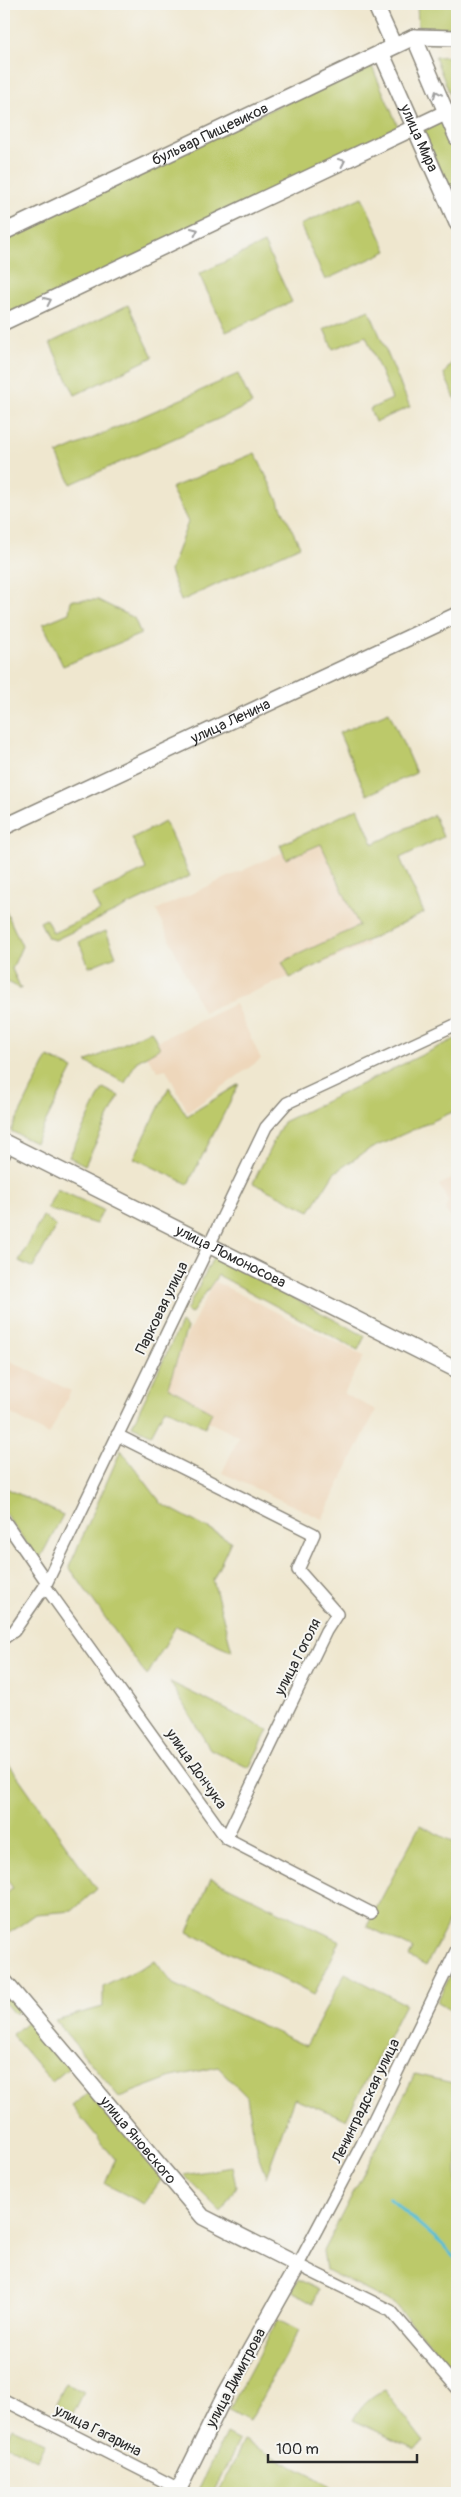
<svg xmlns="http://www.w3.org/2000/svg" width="461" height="2497" viewBox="0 0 461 2497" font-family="Pangolin,sans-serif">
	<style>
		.built { fill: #eed7bb }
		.green { fill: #bcc96b; stroke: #747a4b }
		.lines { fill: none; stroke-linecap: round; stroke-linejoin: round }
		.stream { stroke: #57bed5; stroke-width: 3 }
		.minor-casing { stroke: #8d897d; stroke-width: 14 }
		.major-casing { stroke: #8d897d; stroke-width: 18 }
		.minor { stroke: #fff; stroke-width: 11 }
		.major { stroke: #fff; stroke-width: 15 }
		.oneway { stroke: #a0a0a0 }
		.labels { text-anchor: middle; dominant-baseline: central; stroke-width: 4; stroke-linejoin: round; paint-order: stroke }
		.street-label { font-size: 15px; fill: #2b2b2b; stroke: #f6f6f2 }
	</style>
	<rect width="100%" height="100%" fill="#f6f6f2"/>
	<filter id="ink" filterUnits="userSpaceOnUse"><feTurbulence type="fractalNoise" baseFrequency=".02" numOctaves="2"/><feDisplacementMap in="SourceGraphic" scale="10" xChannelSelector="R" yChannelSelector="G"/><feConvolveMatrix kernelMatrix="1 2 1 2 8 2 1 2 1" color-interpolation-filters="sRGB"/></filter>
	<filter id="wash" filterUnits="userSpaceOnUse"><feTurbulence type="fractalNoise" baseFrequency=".0096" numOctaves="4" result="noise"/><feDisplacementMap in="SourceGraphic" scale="20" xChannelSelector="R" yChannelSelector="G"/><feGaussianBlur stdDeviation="1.12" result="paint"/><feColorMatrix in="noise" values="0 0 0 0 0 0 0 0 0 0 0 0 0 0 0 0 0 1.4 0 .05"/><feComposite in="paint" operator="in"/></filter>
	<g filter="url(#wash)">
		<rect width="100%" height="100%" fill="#efe7cf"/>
		<g class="built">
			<polygon points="318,836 368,945 203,1012 156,910"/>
			<polygon points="235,1004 261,1059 188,1112 166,1069 158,1071 141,1049"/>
			<polygon points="457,1176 457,1226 445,1210 448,1201 439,1185"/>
			<polygon points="214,1281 364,1356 344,1394 376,1410 322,1519 222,1473 239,1437 157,1395"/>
			<polygon points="4,1358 71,1391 49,1435 4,1410"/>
		</g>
		<g class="green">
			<polygon points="417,4 457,4 457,29 418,26"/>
			<polygon points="457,56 457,112 435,57"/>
			<polygon points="370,62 400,131 4,318 4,238"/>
			<polygon points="444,120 457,149 457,207 422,130"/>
			<polygon points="362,197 387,251 325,280 300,225"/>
			<polygon points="264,243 292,302 226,332 199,274"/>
			<polygon points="128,305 153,357 75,395 50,343"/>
			<polygon points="369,310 410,407 375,422 370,409 392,399 366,336 333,349 324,329"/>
			<polygon points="457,355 457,403 444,374"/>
			<polygon points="238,374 252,404 71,484 57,454"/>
			<polygon points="255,453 300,546 181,601 170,571 188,522 171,488"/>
			<polygon points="71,600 98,600 134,618 141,634 63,666 43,624 69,613"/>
			<polygon points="389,712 416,773 367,795 339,733"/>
			<polygon points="358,808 373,844 434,815 443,837 400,858 424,913 290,978 282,962 359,926 321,844 286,859 280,845"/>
			<polygon points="165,822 190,876 55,940 48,938 40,922 46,919 53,933 100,911 92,895 146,869 132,838"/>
			<polygon points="4,907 22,946 12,969 21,989 4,980"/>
			<polygon points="106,931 116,956 89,967 79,942"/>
			<polygon points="151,1030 160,1048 136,1062 125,1083 86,1062"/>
			<polygon points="457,1038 457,1110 368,1150 334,1173 310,1211 253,1183 283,1122"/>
			<polygon points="48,1057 73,1069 35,1143 11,1131"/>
			<polygon points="239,1084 188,1184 134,1158 169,1087 187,1116"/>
			<polygon points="103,1088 119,1096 85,1165 69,1157"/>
			<polygon points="57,1189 103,1210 96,1224 47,1209"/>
			<polygon points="43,1216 56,1226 33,1268 19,1261"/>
			<polygon points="214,1256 365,1336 358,1350 218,1275 191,1314 186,1311"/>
			<polygon points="181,1323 187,1328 168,1387 212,1412 205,1427 165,1408 151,1435 132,1426"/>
			<polygon points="121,1450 162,1504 231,1541 213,1580 232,1651 176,1626 147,1676 69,1567"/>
			<polygon points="4,1487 63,1515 39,1560 4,1512"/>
			<polygon points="170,1682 268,1730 249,1768 210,1749"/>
			<polygon points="4,1757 97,1889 72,1911 36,1914 4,1937 4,1896 13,1888 4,1876"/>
			<polygon points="420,1825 457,1844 457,1905 426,1966 409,1957 413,1949 367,1926"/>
			<polygon points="211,1878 340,1941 314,1995 188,1932"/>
			<polygon points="155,1961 173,1984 306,2046 345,1973 405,2004 346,2119 294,2098 266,2177 257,2153 247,2097 218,2067 172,2077 119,2097 55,2020 103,2007 103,1987"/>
			<polygon points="457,1962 457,2013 437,2002"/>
			<polygon points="4,1991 20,2010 15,2015 4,2002"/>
			<polygon points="29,2020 70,2067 52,2082 12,2035"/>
			<polygon points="415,2074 457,2084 457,2373 394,2304 326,2270 323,2251"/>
			<polygon points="91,2091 163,2177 144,2204 105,2184 115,2159 72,2106"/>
			<polygon points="232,2167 236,2186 221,2212 184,2175"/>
			<polygon points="298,2279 319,2290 313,2303 292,2291"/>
			<polygon points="278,2319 299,2330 249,2421 229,2410"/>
			<polygon points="66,2383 84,2392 73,2414 55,2405"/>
			<path d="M 384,2390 L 424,2442 L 415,2449 L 353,2420 C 361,2405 369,2397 384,2390 Z"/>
			<polygon points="12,2428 45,2443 37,2460 4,2444"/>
			<polygon points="226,2434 239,2441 213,2493 197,2493"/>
			<polygon points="244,2441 344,2493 218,2493"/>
		</g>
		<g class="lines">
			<polyline class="stream" points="389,2198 442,2244 457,2261"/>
		</g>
	</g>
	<g filter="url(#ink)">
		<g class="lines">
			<defs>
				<g id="minor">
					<polyline points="4,1155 9,1144"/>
					<polyline points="117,1435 314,1534 298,1570 337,1614 326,1631 226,1838"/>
					<polyline points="4,1520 46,1581"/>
					<polyline points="45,1586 226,1838 371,1913"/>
					<polyline points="4,1638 14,1631 45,1586 266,1127 287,1103 457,1024"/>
					<polyline points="457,1949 362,2144 298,2265 391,2311 457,2388"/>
					<polyline points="4,2400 179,2489"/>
				</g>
				<g id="major">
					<polyline points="375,4 394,46"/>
					<polyline points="414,37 457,138"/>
					<path id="s1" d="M 381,52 L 457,223"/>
					<path id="s2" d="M 4,232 L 414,37 L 457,38"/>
					<polyline points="4,322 445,113"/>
					<path id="s3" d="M 4,827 L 457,615"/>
					<path id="s4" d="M 4,1142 L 457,1370"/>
					<path id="s5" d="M 4,1981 L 203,2217 L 298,2265 L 226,2393 L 177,2493"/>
				</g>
			</defs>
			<use href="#minor" class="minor-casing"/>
			<use href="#major" class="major-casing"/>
			<use href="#minor" class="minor"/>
			<use href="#major" class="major"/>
		</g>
		<defs><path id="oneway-chevron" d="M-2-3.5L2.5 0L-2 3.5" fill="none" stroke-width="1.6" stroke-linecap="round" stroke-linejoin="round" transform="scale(1.25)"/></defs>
		<g class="oneway">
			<use href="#oneway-chevron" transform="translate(437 94) rotate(-112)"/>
			<use href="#oneway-chevron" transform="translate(342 162) rotate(-25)"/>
			<use href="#oneway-chevron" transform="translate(195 231) rotate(-25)"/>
			<use href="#oneway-chevron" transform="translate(48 301) rotate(-25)"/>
		</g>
	</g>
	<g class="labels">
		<g class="street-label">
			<text stroke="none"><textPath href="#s2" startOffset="228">бульвар Пищевиков</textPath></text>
			<text stroke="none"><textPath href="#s1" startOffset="94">улица Мира</textPath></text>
			<text stroke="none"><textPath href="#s3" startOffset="250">улица Ленина</textPath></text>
			<text stroke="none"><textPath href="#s4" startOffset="254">улица Ломоносова</textPath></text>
			<text transform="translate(162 1308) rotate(-64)">Парковая улица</text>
			<text transform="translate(298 1657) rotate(-63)">улица Гоголя</text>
			<text transform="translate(196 1769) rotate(55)">улица Дончука</text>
			<text transform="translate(366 2101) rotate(-64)">Ленинградская улица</text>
			<text stroke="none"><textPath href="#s5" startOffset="208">улица Яновского</textPath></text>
			<text transform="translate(236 2378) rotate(-62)">улица Димитрова</text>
			<text transform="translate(98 2431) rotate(27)">улица Гагарина</text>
		</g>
	</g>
	<rect width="461" height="2497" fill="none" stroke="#f6f6f2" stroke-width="20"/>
	<path d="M268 2454v8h149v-8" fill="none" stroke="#2b2b2b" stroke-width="2.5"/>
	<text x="276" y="2454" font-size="15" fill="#2b2b2b" stroke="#f6f6f2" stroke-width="4" paint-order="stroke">100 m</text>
</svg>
